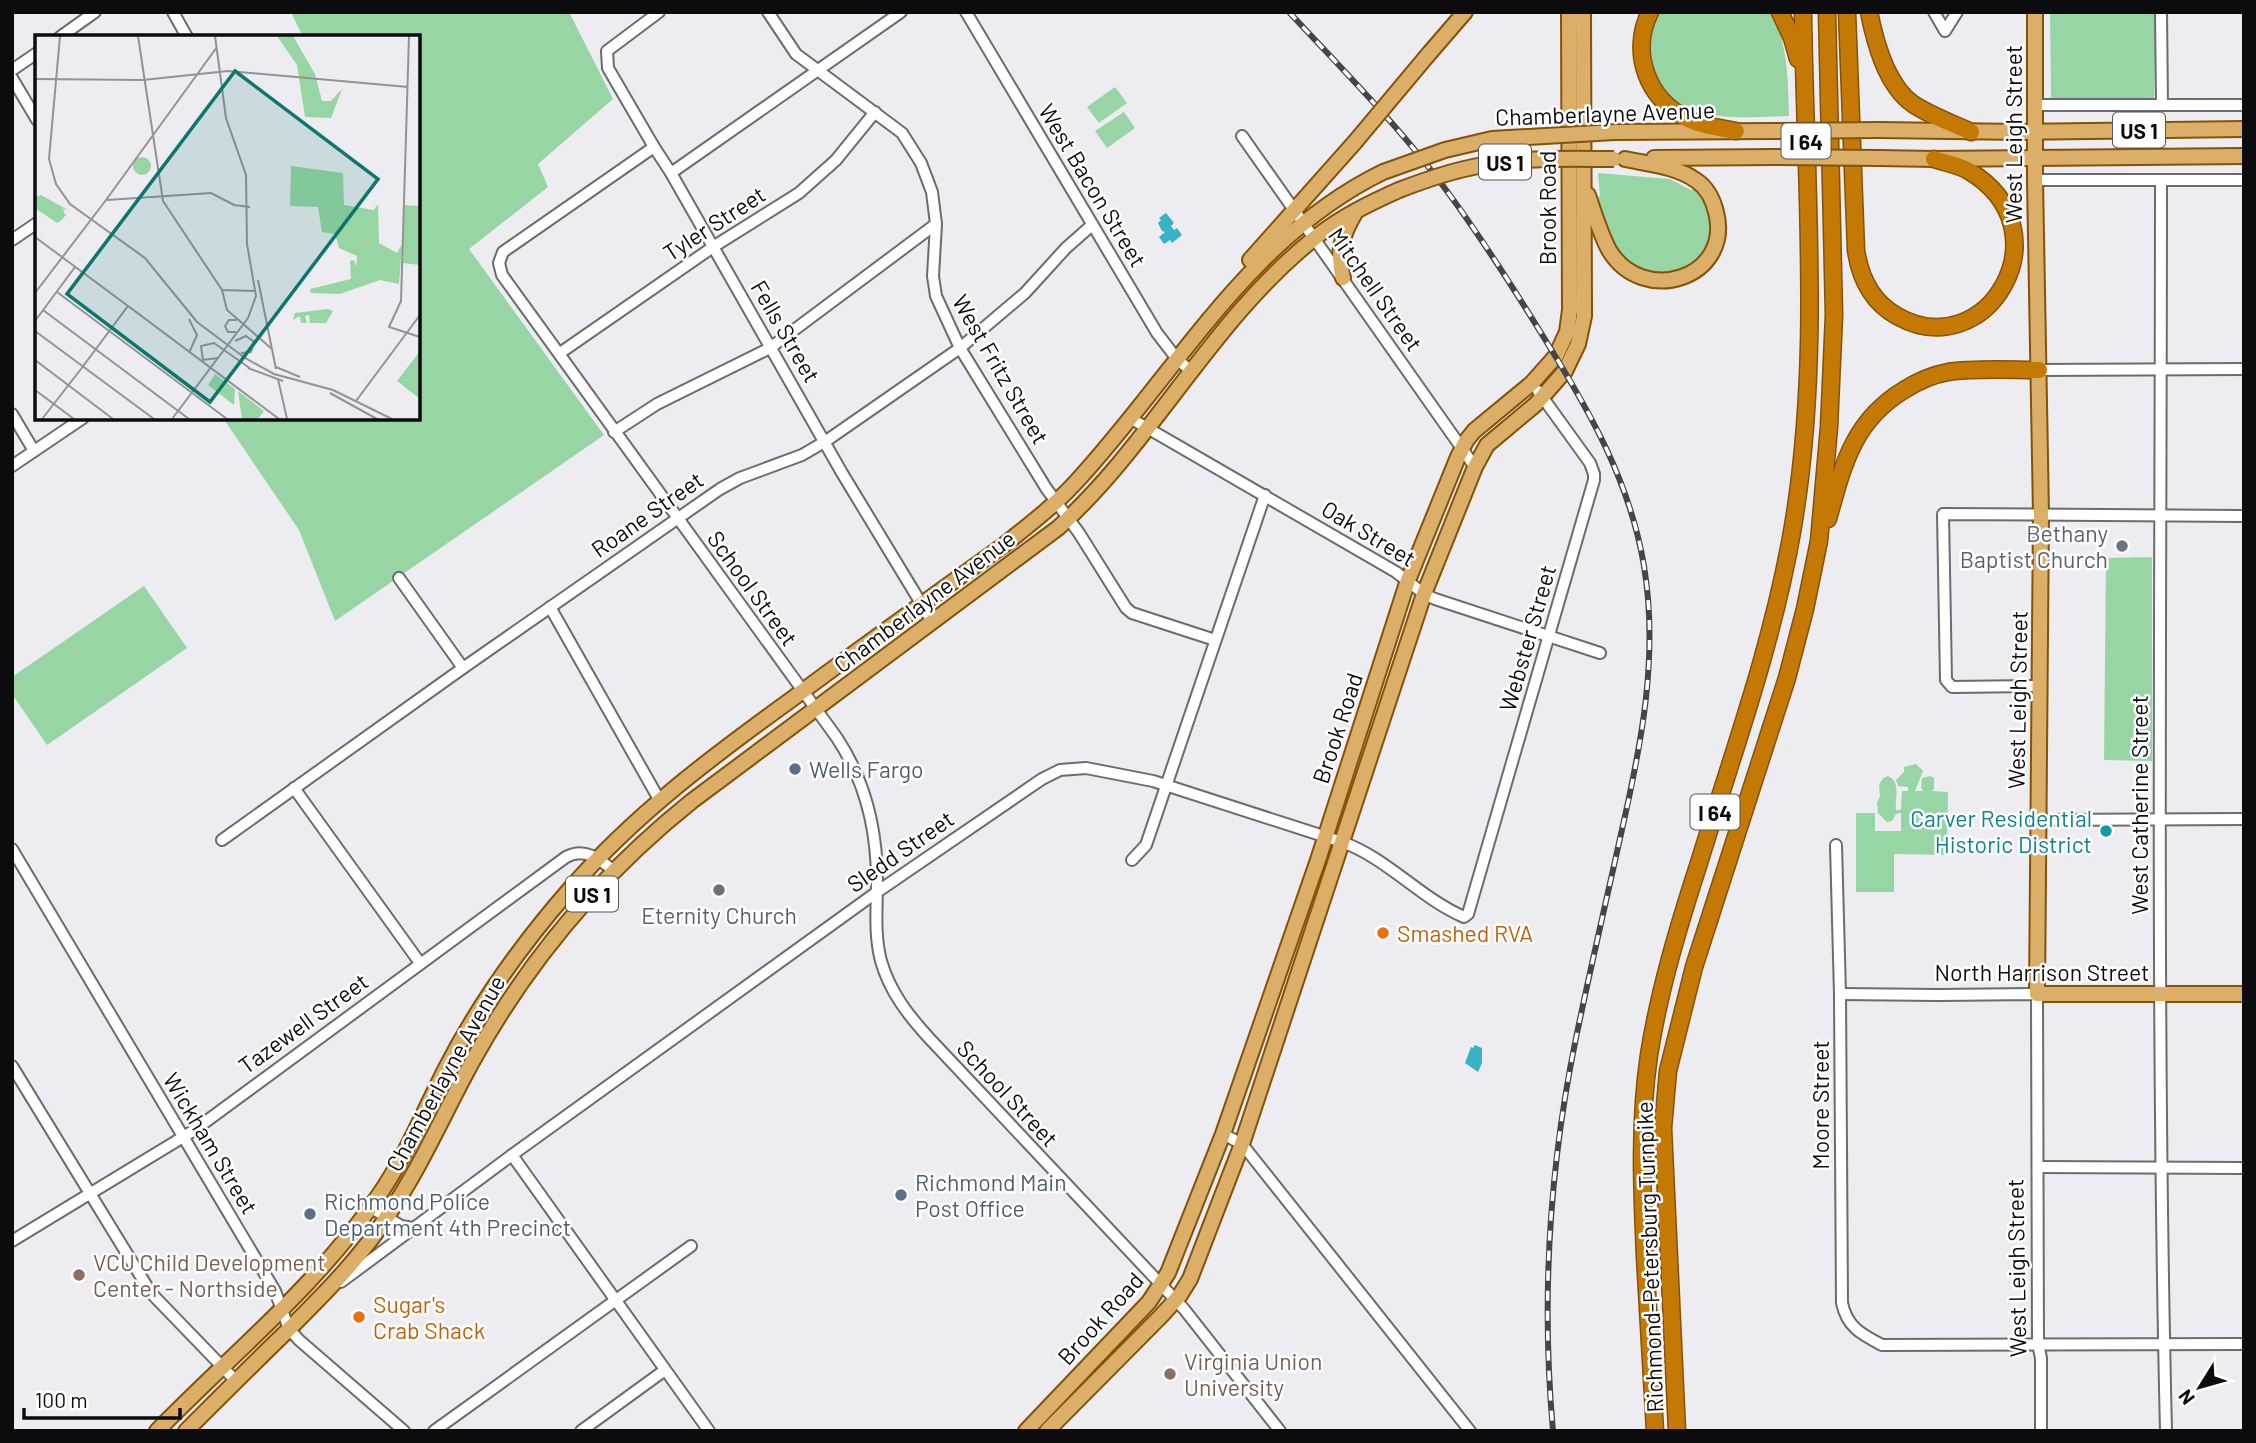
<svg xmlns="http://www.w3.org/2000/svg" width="2256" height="1443" viewBox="0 0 2256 1443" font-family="Barlow,sans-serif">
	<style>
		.green { fill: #97d6a4 }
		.water { fill: #38b3c4 }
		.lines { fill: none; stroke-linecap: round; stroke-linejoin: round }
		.minor-casing { stroke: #6c6b6f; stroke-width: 14 }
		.major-casing { stroke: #845208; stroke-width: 18 }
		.highway-casing { stroke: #845208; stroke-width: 19 }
		.minor { stroke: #fff; stroke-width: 10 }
		.major { stroke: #dcaf69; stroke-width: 14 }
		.highway { stroke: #c57905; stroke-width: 16 }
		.rail-casing { stroke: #454447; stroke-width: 6 }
		.rail { stroke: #fff; stroke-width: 3.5; stroke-dasharray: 10; stroke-linecap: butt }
		.major-bridge-casing { stroke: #845208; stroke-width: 18; stroke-linecap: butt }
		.major-bridge { stroke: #dcaf69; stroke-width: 14 }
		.worship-dot { fill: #6b7280; stroke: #fff; stroke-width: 2.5 }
		.service-dot { fill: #5c6f8a; stroke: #fff; stroke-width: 2.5 }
		.culture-dot { fill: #0f9aa8; stroke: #fff; stroke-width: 2.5 }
		.food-dot { fill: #e8710a; stroke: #fff; stroke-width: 2.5 }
		.education-dot { fill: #8d6e63; stroke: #fff; stroke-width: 2.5 }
		.labels { text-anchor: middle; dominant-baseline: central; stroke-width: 5; stroke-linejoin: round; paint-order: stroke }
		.shield { fill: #fff; stroke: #555456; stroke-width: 2 }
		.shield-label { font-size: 21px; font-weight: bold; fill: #0c0b0d }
		.street-label { font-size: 23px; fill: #0c0b0d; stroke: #fff }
		.worship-label { font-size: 23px; fill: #5b616d; stroke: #fff; text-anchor: end }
		.service-label { font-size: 23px; fill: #4e5e75; stroke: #fff; text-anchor: start }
		.culture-label { font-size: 23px; fill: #0d838f; stroke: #fff; text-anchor: end }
		.food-label { font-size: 23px; fill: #c56008; stroke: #fff; text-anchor: start }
		.education-label { font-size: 23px; fill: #785e54; stroke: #fff; text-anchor: start }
		.inset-road { fill: none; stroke: #939295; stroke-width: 2 }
		.view { fill: #0f766e; fill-opacity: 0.15; stroke: #0f766e; stroke-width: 3.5 }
		.inset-edge { fill: none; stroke: #0c0b0d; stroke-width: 3.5 }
	</style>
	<rect width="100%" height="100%" fill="#edecf0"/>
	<g class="green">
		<polygon points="291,12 569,12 613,99 538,164 548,187 469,249 604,435 335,621 299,530 223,418 418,418 418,37 303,37"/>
		<path d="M 1659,12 L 1771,12 C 1788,42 1788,82 1789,116 C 1756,117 1706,122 1677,102 L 1673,104 C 1656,87 1642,51 1651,27 C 1653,22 1656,17 1659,12 Z"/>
		<polygon points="2050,12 2156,12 2154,98 2051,99"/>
		<polygon points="1115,87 1127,103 1099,123 1087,107"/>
		<polygon points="1124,112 1135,128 1107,148 1095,131"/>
		<path d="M 1598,173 L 1670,179 L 1691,190 L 1694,188 C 1749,249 1657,310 1616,249 C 1606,233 1602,215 1597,197 L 1600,196 Z"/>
		<polygon points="2152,557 2152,761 2104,760 2106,558"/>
		<polygon points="144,586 187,648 47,745 12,694 12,677"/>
		<path d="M 1916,764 L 1923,771 L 1915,791 L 1923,791 L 1921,788 L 1922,778 L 1930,776 L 1934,778 L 1934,789 L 1932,791 L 1948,792 L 1947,855 L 1894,854 L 1894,892 L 1856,892 L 1856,813 L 1875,813 L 1875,831 L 1901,831 L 1901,813 L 1896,814 L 1892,821 L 1887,822 L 1878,813 L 1877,803 L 1880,796 L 1879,785 L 1883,778 L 1888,776 C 1901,782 1895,798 1896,810 L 1901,810 L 1902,791 L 1908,791 L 1908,787 L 1898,786 L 1896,780 L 1904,772 L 1904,767 Z"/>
	</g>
	<g class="water">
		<polygon points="1166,213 1174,223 1171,226 1174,230 1177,228 1182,235 1172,243 1170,240 1164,244 1159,237 1165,232 1162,231 1158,223 1161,220 1159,218"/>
		<polygon points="1475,1045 1482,1048 1482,1063 1478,1072 1465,1063 1471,1047 1473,1048"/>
	</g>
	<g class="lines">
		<defs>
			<g id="minor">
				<polyline points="173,12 187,37"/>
				<polyline points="659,12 607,51 608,68 654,147 671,173 842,473 933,623"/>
				<polyline points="768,12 796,54 902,133 921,163 932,192 936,224 933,276 936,296 960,348 1046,488 1079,533 1126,608 1132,613 1215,640"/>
				<polyline points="966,12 1157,333 1177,359 1192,372"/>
				<polyline points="1934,12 1945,31 1957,12"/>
				<polyline points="2161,12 2162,105"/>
				<polyline points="60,37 95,12"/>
				<polyline points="12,70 37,53"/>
				<polyline points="12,78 37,120"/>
				<polyline points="2035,105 2244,105"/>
				<polyline points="1242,136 1475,467"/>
				<path d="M 654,147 L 503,252 L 499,263 L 502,275 L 837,738 C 866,782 877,829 877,881 C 877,909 874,934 881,961 C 890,992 908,1015 929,1038 L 1184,1309 L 1280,1431"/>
				<polyline points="671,173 901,12"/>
				<polyline points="2035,180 2244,180"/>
				<path d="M 2161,180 C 2161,597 2156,1014 2166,1431"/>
				<polyline points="12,240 37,223"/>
				<polyline points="560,353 713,247 799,193 836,160 875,112"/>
				<polyline points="2039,370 2244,369"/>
				<polyline points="12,414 34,451"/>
				<polyline points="1130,418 1396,572 1424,594 1435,599 1600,653"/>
				<polyline points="614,432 657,404 770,348 936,224"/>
				<polyline points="12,466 83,418"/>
				<polyline points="399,578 463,668"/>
				<polyline points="550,607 660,801"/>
				<polyline points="2040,686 1952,687 1946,680 1943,514 2244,516"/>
				<polyline points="294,788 420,963"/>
				<polyline points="2039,820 2244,819"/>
				<polyline points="222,840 463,668 720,489 740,478 802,455 826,441 960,348 1025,293 1066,248 1092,225"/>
				<path d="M 1836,845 L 1840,994 L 1842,1303 C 1847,1327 1861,1334 1882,1345 L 2244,1344"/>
				<polyline points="12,849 275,1291 289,1329 299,1340 404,1431"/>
				<polyline points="1132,860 1146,845 1265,495"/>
				<polyline points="1840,994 1939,995 2037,994 2038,1344 2041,1358 2041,1431"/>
				<polyline points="12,1066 151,1293 236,1381"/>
				<polyline points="1223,1134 1242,1144 1470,1431"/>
				<polyline points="512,1155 709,1431"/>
				<polyline points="2038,1167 2244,1168"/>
				<polyline points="370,1207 401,1226 413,1228"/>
				<path d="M 12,1241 L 193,1131 L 566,857 C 585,847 599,859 614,871"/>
				<path d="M 341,1282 L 512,1155 L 877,892 L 1042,779 L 1060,770 L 1086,768 L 1153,781 L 1342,842 C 1387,858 1420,898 1464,917 L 1468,914 L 1594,480 L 1594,474 L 1590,463 L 1538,391"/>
				<polyline points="434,1431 691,1246"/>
				<polyline points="581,1431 665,1370"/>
			</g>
			<g id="major">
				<polyline points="2035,12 2035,180 2041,514 2037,994 2244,994"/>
				<polyline points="1427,56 1465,12"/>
				<polyline points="1878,130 2021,132 2244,129"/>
				<polyline points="1614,132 1772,131"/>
				<polyline points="1654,158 1774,157"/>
				<polyline points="1879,158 1934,159 2244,156"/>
				<path d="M 1588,195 C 1594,213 1600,233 1609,250 C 1643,307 1733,278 1716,212 C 1713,200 1707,188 1697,181 C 1676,166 1649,164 1625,159"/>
				<polyline points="1250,260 1355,142"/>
				<path d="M 1343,278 C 1336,254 1342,235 1355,213"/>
				<path d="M 157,1431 C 232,1354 318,1285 379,1195 C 406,1156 424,1111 446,1068 C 479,1004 522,944 570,889 C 634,815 713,756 792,699 C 862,647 933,596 1004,545 C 1029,525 1054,506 1076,482 C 1176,374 1246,239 1383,172"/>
				<path d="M 186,1431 C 219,1398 251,1366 284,1334 C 321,1297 359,1260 388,1215 C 421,1167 444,1113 472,1062 C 527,962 602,873 692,801 L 1058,528 C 1154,441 1213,318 1316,237 C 1341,217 1370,203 1399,190"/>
				<polyline points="1026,1431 1149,1302 1168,1273 1223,1134 1318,860 1408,580 1458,457 1466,441 1474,431 1532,383 1556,356 1567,332 1570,310 1569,12"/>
				<polyline points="1047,1431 1162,1315 1180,1295 1190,1279 1242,1144 1424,594 1475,467 1487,445 1536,404 1565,371 1578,344 1584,316 1583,12"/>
			</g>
			<g id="highway">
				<path d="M 1650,12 C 1630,52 1647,100 1688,119 C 1702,126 1720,128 1736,131"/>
				<polyline points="1780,12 1792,38 1798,59"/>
				<path d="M 1847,12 L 1856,250 C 1860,278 1872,302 1897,316 C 1987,367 2068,230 1969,171 C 1959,165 1946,163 1934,159"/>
				<path d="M 1869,12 C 1875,42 1886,85 1913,104 C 1931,116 1952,123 1971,132"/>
				<path d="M 1828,519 C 1843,465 1853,421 1904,390 C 1918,381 1932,375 1948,372 C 1973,368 2013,370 2039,370"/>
				<path d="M 1655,1431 C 1652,1373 1648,1315 1645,1257 C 1642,1190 1639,1122 1649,1055 C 1659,991 1678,928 1698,866 C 1732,756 1772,646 1792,532 C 1822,360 1805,186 1803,12"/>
				<polyline points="1677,1431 1663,1128 1668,1071 1694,967 1787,678 1805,609 1819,541 1829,427 1834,315 1827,12"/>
			</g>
		</defs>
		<use href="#minor" class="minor-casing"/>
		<use href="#major" class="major-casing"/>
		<use href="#highway" class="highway-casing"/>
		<use href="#minor" class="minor"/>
		<use href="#major" class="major"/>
		<use href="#highway" class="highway"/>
		<defs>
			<path id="rail" d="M 1289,12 C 1338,65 1390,117 1434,174 C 1475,227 1511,284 1546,341 C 1590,412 1630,482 1644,566 C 1659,657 1641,746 1621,834 C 1606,902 1590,970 1576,1038 C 1549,1169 1541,1298 1553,1431"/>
		</defs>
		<use href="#rail" class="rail-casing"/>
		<use href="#rail" class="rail"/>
		<defs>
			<g id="major-bridge">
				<polyline points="1772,131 1878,130"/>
				<polyline points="1355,142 1427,56"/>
				<polyline points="1774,157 1879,158"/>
				<polyline points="1383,172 1445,150 1492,139 1614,132"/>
				<path d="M 1399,190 C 1425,180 1451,171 1478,166 C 1523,157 1568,159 1614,159"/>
			</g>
		</defs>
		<use href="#major-bridge" class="major-bridge-casing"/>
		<use href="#major-bridge" class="major-bridge"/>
	</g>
	<g class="worship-dot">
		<circle cx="2122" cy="546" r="7"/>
		<circle cx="719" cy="890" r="7"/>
	</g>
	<g class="service-dot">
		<circle cx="795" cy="769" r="7"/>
		<circle cx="901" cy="1195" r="7"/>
		<circle cx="310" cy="1214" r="7"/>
	</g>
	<circle class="culture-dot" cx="2106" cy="831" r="7"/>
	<g class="food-dot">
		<circle cx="1383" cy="933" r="7"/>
		<circle cx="359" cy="1317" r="7"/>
	</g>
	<g class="education-dot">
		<circle cx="79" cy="1275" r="7"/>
		<circle cx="1170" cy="1374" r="7"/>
	</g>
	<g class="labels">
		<g class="shield">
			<rect x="2113" y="112.5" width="52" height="35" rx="5"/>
			<rect x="1781.5" y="123.5" width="49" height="35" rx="5"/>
			<rect x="1479" y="144.5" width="52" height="35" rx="5"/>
			<rect x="1690.5" y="794.5" width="49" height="35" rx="5"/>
			<rect x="566" y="876.5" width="52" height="35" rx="5"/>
		</g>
		<g class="shield-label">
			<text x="2139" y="130">US 1</text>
			<text x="1806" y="141">I 64</text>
			<text x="1505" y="162">US 1</text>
			<text x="1715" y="812">I 64</text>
			<text x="592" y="894">US 1</text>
		</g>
		<g class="street-label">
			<text transform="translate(1605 113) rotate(-2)">Chamberlayne Avenue</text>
			<text transform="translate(2013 134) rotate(-90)">West Leigh Street</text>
			<text transform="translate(1093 185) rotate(59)">West Bacon Street</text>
			<text transform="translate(1547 208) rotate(-90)">Brook Road</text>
			<text transform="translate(714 223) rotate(-33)">Tyler Street</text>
			<text transform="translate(1376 289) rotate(55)">Mitchell Street</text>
			<text transform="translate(786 331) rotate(60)">Fells Street</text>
			<text transform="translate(1001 369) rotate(60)">West Fritz Street</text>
			<text transform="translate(647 514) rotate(-35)">Roane Street</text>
			<text transform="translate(1369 533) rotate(31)">Oak Street</text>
			<text transform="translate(753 588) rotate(54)">School Street</text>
			<text transform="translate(924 601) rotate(-37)">Chamberlayne Avenue</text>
			<text transform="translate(1527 638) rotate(-74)">Webster Street</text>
			<text transform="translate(2017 700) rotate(-89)">West Leigh Street</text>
			<text transform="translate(1337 728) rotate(-72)">Brook Road</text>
			<text transform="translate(2139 805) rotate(-90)">West Catherine Street</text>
			<text transform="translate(900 851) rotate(-35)">Sledd Street</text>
			<text x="2042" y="972">North Harrison Street</text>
			<text transform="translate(303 1023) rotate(-36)">Tazewell Street</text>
			<text transform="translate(445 1073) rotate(-61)">Chamberlayne Avenue</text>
			<text transform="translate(1008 1093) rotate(47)">School Street</text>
			<text transform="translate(1820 1105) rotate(-90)">Moore Street</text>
			<text transform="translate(211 1143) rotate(59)">Wickham Street</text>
			<text transform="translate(1649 1257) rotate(-92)">Richmond-Petersburg Turnpike</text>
			<text transform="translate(2016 1268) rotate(-91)">West Leigh Street</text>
			<text transform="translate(1100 1318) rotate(-48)">Brook Road</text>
		</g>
		<g class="worship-label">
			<text x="2108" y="533">Bethany<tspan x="2108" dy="26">Baptist Church</tspan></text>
			<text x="719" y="915" text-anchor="middle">Eternity Church</text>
		</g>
		<g class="service-label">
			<text x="809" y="769">Wells Fargo</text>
			<text x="915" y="1182">Richmond Main<tspan x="915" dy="26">Post Office</tspan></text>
			<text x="324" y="1201">Richmond Police<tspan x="324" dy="26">Department 4th Precinct</tspan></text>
		</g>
		<g class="culture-label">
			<text x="2092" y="818">Carver Residential<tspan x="2092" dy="26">Historic District</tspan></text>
		</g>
		<g class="food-label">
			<text x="1397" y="933">Smashed RVA</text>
			<text x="373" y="1304">Sugar's<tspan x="373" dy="26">Crab Shack</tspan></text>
		</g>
		<g class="education-label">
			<text x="93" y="1262">VCU Child Development<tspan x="93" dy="26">Center - Northside</tspan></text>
			<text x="1184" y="1361">Virginia Union<tspan x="1184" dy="26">University</tspan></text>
		</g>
	</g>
	<g transform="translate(35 35)">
		<rect width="385" height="385" fill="#edecf0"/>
		<path d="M 242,1 L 258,1 L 280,39 L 287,66 L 296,66 L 307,54 L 296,83 L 270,82 L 262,30 ZM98 131a9 9 0 1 1 18 0a9 9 0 1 1-18 0ZM 256,131 L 308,138 L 309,170 L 339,175 L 343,169 L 344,208 L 362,218 L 367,209 L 364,249 L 345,245 L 305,259 L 276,258 L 275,254 L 316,244 L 315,226 L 319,225 L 321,232 L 322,221 L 304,213 L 300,199 L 287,197 L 283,172 L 255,171 ZM 6,160 L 33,175 L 28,174 L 30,180 L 33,177 L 27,185 L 22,188 L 0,173 L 0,162 ZM 369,170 L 385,171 L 385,230 L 368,228 ZM 293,274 L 298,276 L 291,288 L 275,288 L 274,280 L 270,281 L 272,288 L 266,288 L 265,281 L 258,285 L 260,278 ZM 385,316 L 385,364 L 362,346 ZM 180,339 L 200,354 L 199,370 L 173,350 ZM 203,356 L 229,376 L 223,384 L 207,384 Z" fill="#97d6a4"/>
		<path class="inset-road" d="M 25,1 L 14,124 L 21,149 L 35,169 L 110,223 L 162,287 L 210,323 L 239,339 L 298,355 L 357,384M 103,1 L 128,166 L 187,255 L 192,275 L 237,314M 374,1 L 366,266 L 354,292 L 385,302M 0,44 L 108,45 L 193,36 L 373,52M 71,165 L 182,12M 72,165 L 176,158 L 199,170 L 215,172M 0,202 L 93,271M 223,245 L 241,334M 187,255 L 220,256M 22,257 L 192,384M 0,258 L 71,165M 8,275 L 154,384M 154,284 L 162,300 L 154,318M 0,286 L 40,232M 0,296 L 119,384M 201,297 L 193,297 L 190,291 L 194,285 L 202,285M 200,306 L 211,301 L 219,307 L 216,317 L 206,318M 183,323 L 168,325 L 166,311 L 179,308 L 216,334M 0,325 L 78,384M 241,332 L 265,342M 213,333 L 248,346M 46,334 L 93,271 L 244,384M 243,344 L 252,384M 0,355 L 39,384M 295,358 L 342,384M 321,366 L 385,280M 7,384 L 46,334M 137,384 L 213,283 L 221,261 L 212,209 L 211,140 L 191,83 L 180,1"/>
		<path class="view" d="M 200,36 L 343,144 L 175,367 L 32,259 Z"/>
		<rect width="385" height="385" class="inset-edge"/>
	</g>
	<rect width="2256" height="1443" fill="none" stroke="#0c0b0d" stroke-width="28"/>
	<g transform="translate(2200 1387) rotate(233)" stroke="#ffffff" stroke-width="5" paint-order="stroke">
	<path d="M0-5L12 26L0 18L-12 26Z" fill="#0c0b0d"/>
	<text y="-10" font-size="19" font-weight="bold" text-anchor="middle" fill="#0c0b0d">N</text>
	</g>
	<path d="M24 1408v10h156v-10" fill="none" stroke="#0c0b0d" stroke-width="3.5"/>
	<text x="35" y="1408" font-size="21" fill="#0c0b0d" stroke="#ffffff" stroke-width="5" paint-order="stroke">100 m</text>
</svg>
